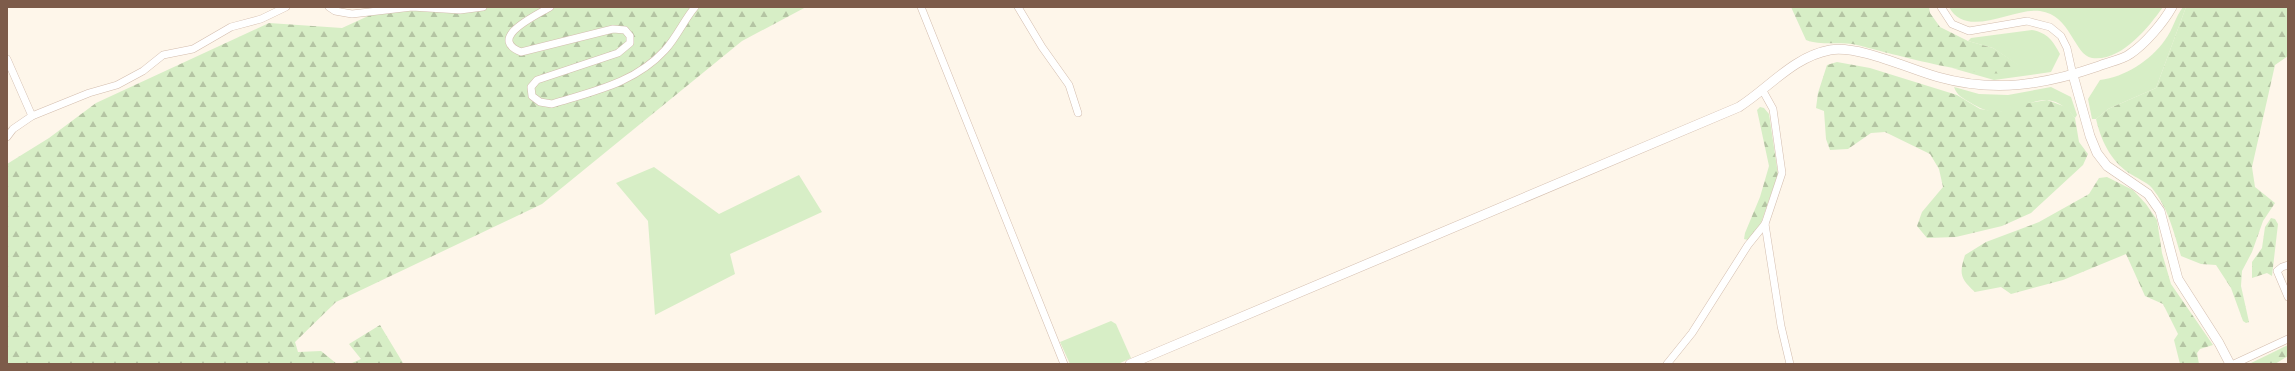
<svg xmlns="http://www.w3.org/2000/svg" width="2295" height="371" viewBox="0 0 2295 371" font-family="'Nunito Sans',sans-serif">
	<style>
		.green { fill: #d7eec6 }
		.forest { fill: url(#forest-firs) }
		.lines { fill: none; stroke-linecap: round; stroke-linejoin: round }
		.minor-casing { stroke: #d3bdae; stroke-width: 8 }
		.tertiary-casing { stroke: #d3bdae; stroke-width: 10 }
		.minor { stroke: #fff; stroke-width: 7 }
		.tertiary { stroke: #fff; stroke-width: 9 }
	</style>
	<defs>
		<pattern id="forest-firs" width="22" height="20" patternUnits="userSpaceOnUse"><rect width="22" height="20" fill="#d7eec6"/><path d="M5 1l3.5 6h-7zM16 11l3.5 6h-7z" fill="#b4c4a3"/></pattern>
	</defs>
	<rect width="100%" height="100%" fill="#fef6ea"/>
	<g class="green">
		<path d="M 1949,7 L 2163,7 C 2148,28 2121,62 2092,58 C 2074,55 2071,15 2040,11 C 2014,7 1966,40 1949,7 Z"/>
		<path d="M 2183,7 L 2186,7 L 2156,88 L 2108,109 L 2096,119 L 2092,119 L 2088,99 L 2100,80 C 2125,77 2150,61 2165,40 C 2173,30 2175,17 2183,7 Z"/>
		<path d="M 2032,30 C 2048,33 2053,41 2060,54 L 2051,72 L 1994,80 L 1952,68 L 1994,73 L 2018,70 L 2018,65 L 1993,48 L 1968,41 L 1971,38 Z"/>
		<path d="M 1954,87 L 1979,94 L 2008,95 L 2051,87 L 2071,97 L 2077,115 L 2075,118 C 2047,84 2031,108 2000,112 C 1990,113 1979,108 1971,103 C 1963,98 1957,96 1954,87 Z"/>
		<polygon points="654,167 719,214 799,175 822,212 730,254 735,274 655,315 648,221 616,183"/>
		<polygon points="1111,321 1116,324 1131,358 1118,364 1070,364 1060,342"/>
	</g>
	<g class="forest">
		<polygon points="388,7 806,7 742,41 542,204 336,302 295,342 298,352 321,351 337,364 7,364 7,164 49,138 96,103 269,23 342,28"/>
		<path d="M 1791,7 L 1929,7 L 1930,13 L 1940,27 L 1968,41 L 1993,48 L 2019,65 L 2018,70 C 1996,84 1886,52 1857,45 C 1841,41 1820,46 1806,40 Z"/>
		<path d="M 2186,7 L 2288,7 L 2288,56 L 2275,65 L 2252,167 L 2255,187 L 2275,203 L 2263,221 L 2252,252 L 2242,271 L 2241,286 L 2249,322 L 2246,323 L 2243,321 L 2231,288 L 2216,265 L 2201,264 L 2181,256 C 2174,233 2168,207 2152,188 C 2147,182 2136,178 2129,173 C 2110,160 2101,140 2096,119 L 2108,109 L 2156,88 Z"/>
		<polygon points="1837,62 1870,68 1957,95 1980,109 1999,112 2024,104 2047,100 2066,107 2075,118 2079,142 2088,154 2083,165 2031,213 2002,226 1956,237 1927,238 1917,226 1922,212 1943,187 1939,169 1930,154 1885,132 1871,133 1848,149 1830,150 1826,139 1824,111 1816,108 1818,93 1827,65"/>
		<polygon points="1760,107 1764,108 1769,114 1778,174 1761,223 1748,240 1744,239 1745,233 1760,197 1769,166 1757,110"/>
		<path d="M 2107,177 L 2133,190 L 2146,204 L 2157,220 L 2162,253 L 2171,284 L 2213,345 L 2200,349 L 2197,353 L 2199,364 L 2180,364 L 2174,340 L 2178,334 L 2163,304 L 2145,296 L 2126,254 L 2063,280 L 2011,294 L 2001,287 L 1975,292 C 1960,278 1959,274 1965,255 L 1986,242 L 2039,222 L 2089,194 L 2099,178 Z"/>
		<polygon points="2271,218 2275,219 2278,224 2272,276 2267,273 2252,278 2252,262 2262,248 2265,227"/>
		<polygon points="380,325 403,363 350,364 361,359 349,344"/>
		<polygon points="2288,345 2288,356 2275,364 2249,364"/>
	</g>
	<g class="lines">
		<defs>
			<g id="minor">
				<polyline points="329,7 335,11 352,14 412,7 460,10 483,7"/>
				<path d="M 550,7 C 537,15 486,38 521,52 L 613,29 L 625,30 L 630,36 L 630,43 L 618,53 L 537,80 L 531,87 L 532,96 L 540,102 L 552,104 C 594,91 635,83 665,50 C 677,37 684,20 695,7"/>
				<polyline points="921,7 1064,364"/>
				<polyline points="1018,7 1042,47 1069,85 1078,113"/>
				<polyline points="1941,7 1952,24 1969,31 2027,21 2050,27 2061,36 2067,48 2073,75"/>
				<polyline points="7,59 32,116 13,129 7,137"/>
				<polyline points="32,116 89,93 117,85 143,71 163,55 193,49 231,27 261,19 286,7"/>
				<polyline points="1765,224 1781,326 1790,364"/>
				<polyline points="2288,265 2282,267 2277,271 2288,297"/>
				<polyline points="1667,364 1692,333 1748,245 1765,224 1782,173 1773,109 1763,91"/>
				<polyline points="2234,364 2288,339"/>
			</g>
			<g id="tertiary">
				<polyline points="2073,75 2090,136 2097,153 2107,166 2148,194 2160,211 2178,279 2219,343 2230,364"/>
				<path d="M 1130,364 L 1739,107 C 1770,87 1793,57 1830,50 C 1859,45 1909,69 1938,77 C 1995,93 2044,85 2099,66 C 2108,62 2122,60 2130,54 C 2145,44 2163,23 2172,7"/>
			</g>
		</defs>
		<use href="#minor" class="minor-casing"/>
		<use href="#tertiary" class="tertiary-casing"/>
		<use href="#minor" class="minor"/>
		<use href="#tertiary" class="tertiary"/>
	</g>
	<rect width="2295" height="371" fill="none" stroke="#7d5b4a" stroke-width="16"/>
</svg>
